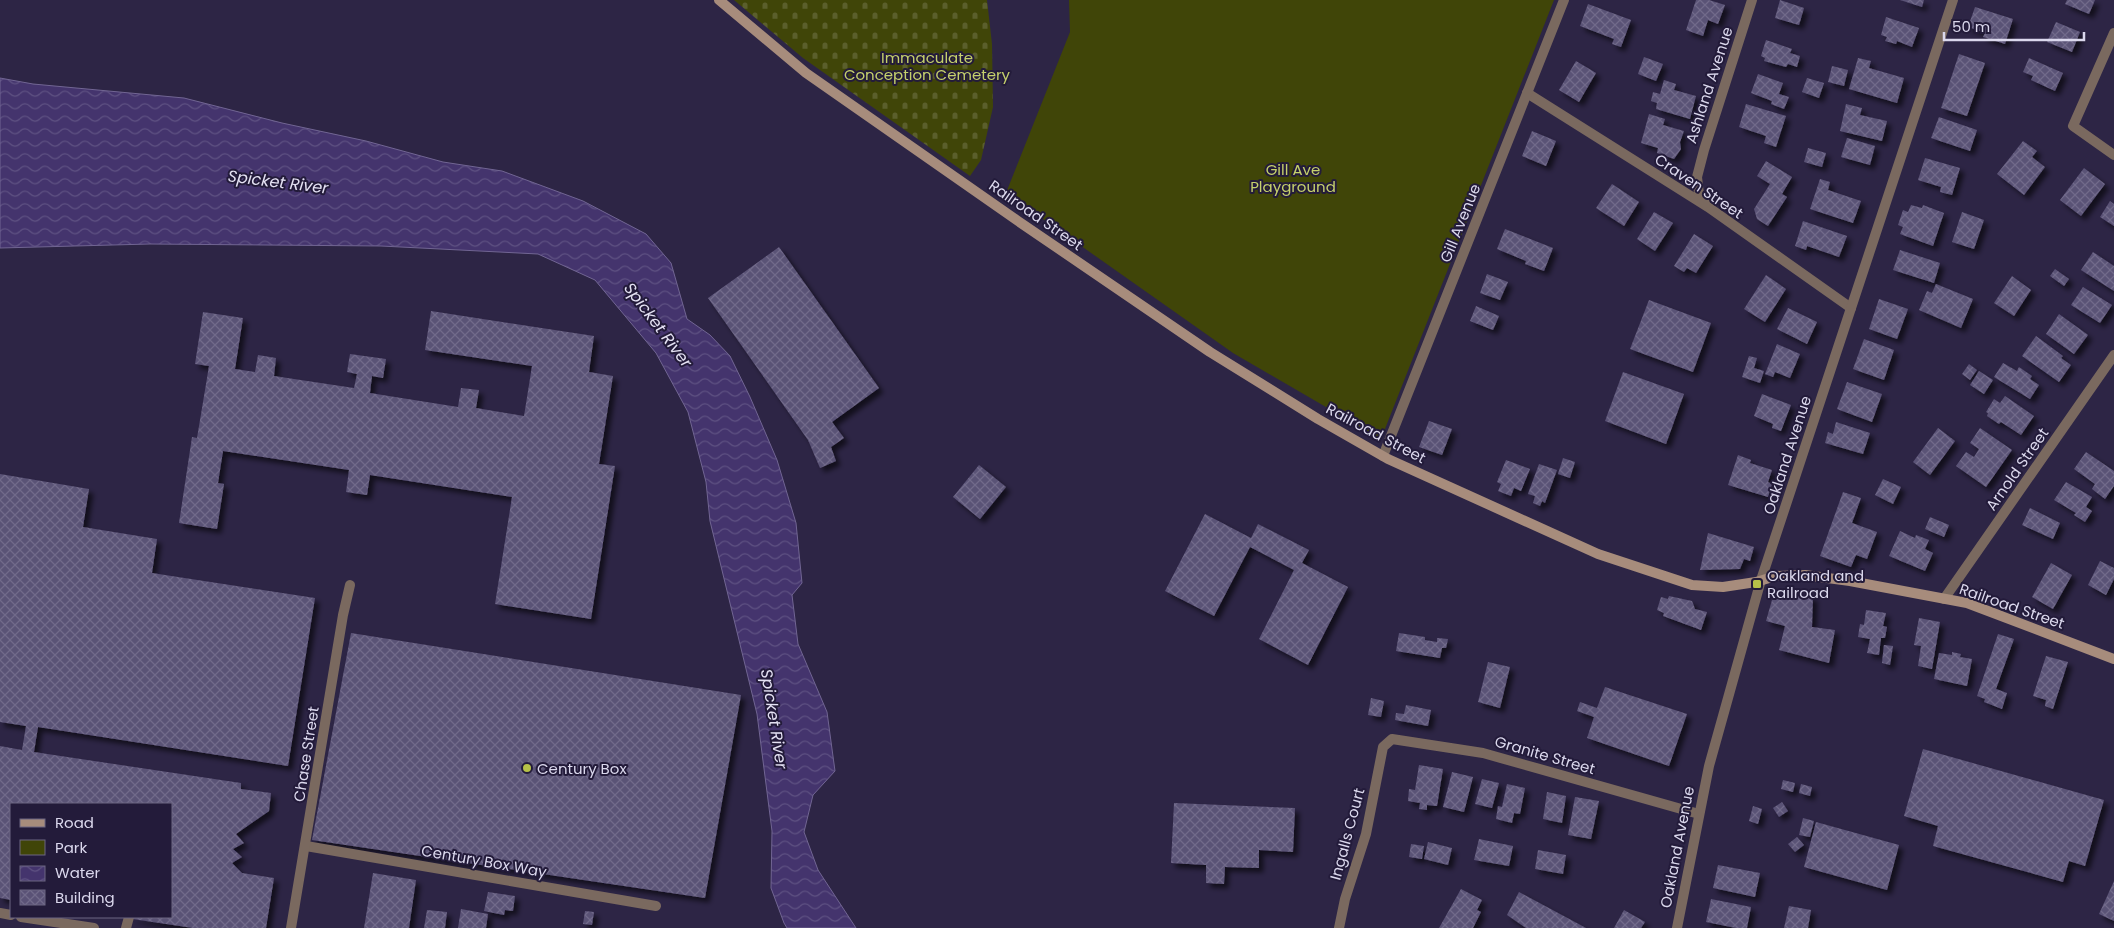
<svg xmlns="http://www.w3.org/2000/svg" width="2114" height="928" viewBox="0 0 2114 928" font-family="Poppins,sans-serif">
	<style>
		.green { fill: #404508 }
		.cemetery { fill: url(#cemetery-stones) }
		.water { fill: url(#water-waves); stroke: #716593 }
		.building { fill: url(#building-cross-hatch); filter: url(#shadow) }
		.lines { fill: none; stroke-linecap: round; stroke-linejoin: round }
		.minor { stroke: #7a695f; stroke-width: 10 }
		.tertiary { stroke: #7a695f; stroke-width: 10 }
		.secondary { stroke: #a78c7c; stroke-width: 10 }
		.poi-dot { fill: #b6c148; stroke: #231b3a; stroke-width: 2 }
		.labels { text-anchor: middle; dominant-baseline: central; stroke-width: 4; stroke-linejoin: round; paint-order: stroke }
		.park-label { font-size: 15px; fill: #c5d06c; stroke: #231b3a }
		.street-label { font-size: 15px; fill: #dbd8ed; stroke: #231b3a }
		.poi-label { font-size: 15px; fill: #dbd8ed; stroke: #231b3a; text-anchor: start }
		.water-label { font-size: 16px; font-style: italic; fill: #e4e1f3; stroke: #231b3a }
	</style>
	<defs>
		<pattern id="cemetery-stones" width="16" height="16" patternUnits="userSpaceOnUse" patternTransform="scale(1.25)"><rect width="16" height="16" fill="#404508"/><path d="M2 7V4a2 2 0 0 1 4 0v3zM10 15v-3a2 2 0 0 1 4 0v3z" fill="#5b5f2c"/></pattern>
		<pattern id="water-waves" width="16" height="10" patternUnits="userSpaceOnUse" patternTransform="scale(1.25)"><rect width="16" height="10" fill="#44346d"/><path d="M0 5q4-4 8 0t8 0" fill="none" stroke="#5e5182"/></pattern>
		<pattern id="building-cross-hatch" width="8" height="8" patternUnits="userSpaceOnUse" patternTransform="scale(1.25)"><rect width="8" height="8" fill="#5a5276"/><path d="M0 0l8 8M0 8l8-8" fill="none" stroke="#716a8a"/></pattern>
		<filter id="shadow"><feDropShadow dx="4.5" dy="4.5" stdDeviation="2.5" flood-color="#0009"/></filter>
	</defs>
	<rect width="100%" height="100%" fill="#2d2545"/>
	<polygon class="green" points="1069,0 1554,0 1381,439 1233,353 1006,193 1070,32"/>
	<polygon class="cemetery" points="734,0 987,0 992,44 993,107 981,160 970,176 803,58"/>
	<polygon class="water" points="0,78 33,84 184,98 282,123 366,141 443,162 502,171 583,201 646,234 671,263 687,319 710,335 730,356 750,397 777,460 796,523 802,583 792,595 798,644 827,712 835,771 813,795 804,832 818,870 856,928 787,928 784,923 771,888 772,831 757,714 710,521 706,482 688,412 656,353 595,280 538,254 381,246 150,244 0,248"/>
	<g class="building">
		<polygon points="1696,0 1709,0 1725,5 1718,24 1708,20 1703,36 1686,30"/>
		<polygon points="1780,0 1804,8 1799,25 1775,18"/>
		<polygon points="1900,0 1924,0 1922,7"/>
		<polygon points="2067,0 2095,0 2089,14 2065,4"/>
		<polygon points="1588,4 1631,20 1621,47 1612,44 1614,39 1580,26"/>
		<polygon points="1975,7 2013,19 2005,44 1983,37 1985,33 1968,27"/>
		<polygon points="1886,17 1919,28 1912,47 1897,41 1896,44 1885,41 1887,37 1881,35"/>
		<polygon points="2056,22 2080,32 2072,52 2047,42"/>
		<polygon points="1766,40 1792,49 1790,53 1800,56 1797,67 1788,64 1786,67 1764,61 1765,58 1761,56"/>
		<polygon points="1959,54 1985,63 1967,116 1941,108"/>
		<polygon points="1644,57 1663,64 1656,81 1638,74"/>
		<polygon points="1858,58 1871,61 1869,68 1904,78 1897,103 1849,89"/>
		<polygon points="2029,58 2063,73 2055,91 2031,80 2033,76 2023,72"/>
		<polygon points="1576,61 1596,73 1579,102 1559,90"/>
		<polygon points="1832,66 1848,70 1844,86 1828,82"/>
		<polygon points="1758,74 1783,83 1779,94 1789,97 1784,109 1771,104 1772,101 1751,93"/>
		<polygon points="1807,78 1824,83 1819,98 1802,92"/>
		<polygon points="1664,80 1676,84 1674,90 1696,96 1690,119 1656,109 1657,103 1651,101 1653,92 1660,94"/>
		<polygon points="1746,104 1786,116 1776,147 1764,143 1766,136 1739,127"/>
		<polygon points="1846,104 1862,108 1860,115 1887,121 1882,141 1840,131"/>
		<polygon points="1649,114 1665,119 1663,125 1684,131 1680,142 1681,149 1674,159 1657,153 1658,148 1641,143"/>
		<polygon points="1939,117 1977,130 1970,151 1931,138"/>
		<polygon points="1532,131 1556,141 1546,166 1522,156"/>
		<polygon points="1847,138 1875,146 1870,165 1841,157"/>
		<polygon points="2023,141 2037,151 2032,157 2045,167 2024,195 1997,174"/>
		<polygon points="1808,148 1826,153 1822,167 1804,162"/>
		<polygon points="1925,158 1960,168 1952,195 1940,192 1941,187 1918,180"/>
		<polygon points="1766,161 1792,177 1782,194 1787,197 1768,226 1757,219 1754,209 1770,184 1757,176"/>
		<polygon points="2084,168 2105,184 2081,216 2060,200"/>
		<polygon points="1820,179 1830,182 1828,190 1861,201 1853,223 1810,209"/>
		<polygon points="1612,184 1639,202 1624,226 1596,208"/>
		<polygon points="2110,201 2114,204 2114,226 2100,217"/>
		<polygon points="1911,205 1922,208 1923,205 1944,213 1933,246 1900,234 1903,227 1898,225 1903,210 1908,212"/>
		<polygon points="1654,212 1673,223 1655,251 1637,239"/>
		<polygon points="1962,212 1984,220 1974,249 1952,242"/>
		<polygon points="1803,221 1847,236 1839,257 1807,246 1806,250 1795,246"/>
		<polygon points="1505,229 1553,248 1544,271 1525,264 1526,261 1497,249"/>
		<polygon points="1694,234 1713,246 1696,273 1687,268 1684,272 1674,266"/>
		<polygon points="779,247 879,388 832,422 844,438 831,447 836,461 820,468 808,440 708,298"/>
		<polygon points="1900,250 1940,263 1934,283 1893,270"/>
		<polygon points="2093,252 2114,266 2114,291 2081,270"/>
		<polygon points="2055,269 2069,279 2064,286 2050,276"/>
		<polygon points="1487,274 1508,282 1500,300 1480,293"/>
		<polygon points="1766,275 1786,289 1765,322 1744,309"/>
		<polygon points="2012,276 2031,290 2014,316 1994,303"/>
		<polygon points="1936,284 1973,299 1961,328 1919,310 1927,291 1932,293"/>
		<polygon points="2083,287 2112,305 2100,323 2071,305"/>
		<polygon points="1879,299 1908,309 1897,339 1869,329"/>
		<polygon points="1649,300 1711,323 1693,372 1630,349"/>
		<polygon points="1476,306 1499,316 1493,330 1470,321"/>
		<polygon points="1788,308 1817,322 1807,344 1777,329"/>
		<polygon points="431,311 594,336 589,372 613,376 599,464 615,466 591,619 495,604 512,497 370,475 367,495 346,492 349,470 223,451 218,483 224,484 217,529 179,523 192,437 197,438 209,366 195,364 203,312 243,318 235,369 255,372 258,355 276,358 274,376 354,388 357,374 347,372 350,354 386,359 383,378 372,376 370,393 458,407 461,388 479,390 476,408 524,416 532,366 425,350"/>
		<polygon points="2059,314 2088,335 2074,354 2046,334"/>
		<polygon points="2036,336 2063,356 2061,358 2071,365 2059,382 2022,356"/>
		<polygon points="1864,339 1894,350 1884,380 1853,369"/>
		<polygon points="1777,344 1800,354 1790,378 1775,372 1773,377 1765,374"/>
		<polygon points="1749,356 1757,358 1754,368 1764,371 1760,383 1742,377"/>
		<polygon points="2003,363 2017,371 2019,367 2032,376 2030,379 2039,385 2030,399 1994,377"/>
		<polygon points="1969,364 1977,370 1970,380 1962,374"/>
		<polygon points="1979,371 1993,380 1984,394 1970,385"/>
		<polygon points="1623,372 1684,394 1666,444 1605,421"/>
		<polygon points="1847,382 1882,394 1872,422 1837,409"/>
		<polygon points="1762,394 1791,405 1781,431 1772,428 1773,424 1754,416"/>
		<polygon points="2005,396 2034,416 2021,435 2001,422 1999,424 1987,416 1988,413 1986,412 1994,399 2000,403"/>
		<polygon points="1429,421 1452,429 1442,455 1419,447"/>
		<polygon points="1836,422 1870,433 1863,454 1825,443 1828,432 1833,434"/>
		<polygon points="1938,428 1955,441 1930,475 1913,462"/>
		<polygon points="1980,428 2012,450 1986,487 1956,466 1966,452 1974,457 1979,449 1970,443"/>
		<polygon points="2086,452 2114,471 2114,486 2105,499 2092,489 2095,484 2074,469"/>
		<polygon points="1738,455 1751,460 1750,463 1772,470 1768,482 1772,484 1768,497 1728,485"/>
		<polygon points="1563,458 1575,462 1570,478 1558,474"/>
		<polygon points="1506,460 1530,469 1521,491 1514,488 1511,496 1498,491 1501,484 1497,482"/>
		<polygon points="1539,464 1557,470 1545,503 1542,501 1540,506 1533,503 1535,496 1528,494"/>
		<polygon points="979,465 1006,487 980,519 953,497"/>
		<polygon points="0,474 89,489 83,527 157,539 152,573 315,598 288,766 38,727 34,752 241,783 241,789 271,793 269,811 236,834 244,843 233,849 242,857 232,863 242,873 274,878 266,928 193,928 126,918 171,917 171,804 11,804 11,900 0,898 0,746 22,750 26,726 0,722"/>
		<polygon points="1883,479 1901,487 1893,504 1875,495"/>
		<polygon points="2066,482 2092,497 2086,507 2092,511 2085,522 2074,515 2076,513 2054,500"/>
		<polygon points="1843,492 1861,498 1852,523 1877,532 1867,559 1856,555 1851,567 1820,556"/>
		<polygon points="2030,508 2060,523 2053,539 2022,525"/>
		<polygon points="1205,514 1251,538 1258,524 1309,550 1302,563 1348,587 1308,665 1259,639 1294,570 1250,547 1214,616 1165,591"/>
		<polygon points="1930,517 1949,525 1944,537 1925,529"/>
		<polygon points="1900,531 1915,538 1916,535 1929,540 1925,549 1933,553 1925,571 1889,556"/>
		<polygon points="1708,533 1754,547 1750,561 1744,559 1740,569 1700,570"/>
		<polygon points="2100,561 2114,568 2114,579 2106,595 2088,585"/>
		<polygon points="2051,563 2072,575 2053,609 2032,597"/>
		<polygon points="1669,596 1692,601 1695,609 1707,612 1701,630 1663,616 1664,613 1657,610 1661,597 1668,599"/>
		<polygon points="1782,596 1813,596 1812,627 1835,630 1829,663 1779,650 1785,626 1766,621 1772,600"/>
		<polygon points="1866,610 1886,613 1883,626 1887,627 1885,638 1881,638 1879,655 1867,653 1870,639 1858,637 1860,624 1864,625"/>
		<polygon points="1919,618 1940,622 1932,669 1918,666 1921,646 1914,645"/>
		<polygon points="351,633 741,695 705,898 312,840"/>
		<polygon points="1399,633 1425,637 1425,640 1437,642 1437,638 1448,639 1446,648 1442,648 1440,658 1396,651"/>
		<polygon points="1998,634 2014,639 1996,689 2007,693 2002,709 1984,702 1985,699 1977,696"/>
		<polygon points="1884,645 1893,646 1890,665 1882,663"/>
		<polygon points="1952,652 1961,654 1960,657 1972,659 1967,686 1934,679 1939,653 1952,655"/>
		<polygon points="2046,656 2068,662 2053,709 2045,706 2046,700 2033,696"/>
		<polygon points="1488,662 1510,667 1500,708 1478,702"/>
		<polygon points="1605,687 1687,714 1669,766 1587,738 1594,717 1577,711 1580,702 1597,708"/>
		<polygon points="1371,698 1384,701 1381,717 1368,715"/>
		<polygon points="1406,705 1431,710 1428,726 1395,720 1396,713 1404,714"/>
		<polygon points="1923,749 2104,800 2085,866 2069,861 2063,882 1933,846 1938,826 1904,816"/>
		<polygon points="1419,765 1443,769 1437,806 1427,805 1427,810 1419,809 1420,803 1408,801 1409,789 1415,790"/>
		<polygon points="1452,772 1473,777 1464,812 1443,807"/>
		<polygon points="1482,779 1499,783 1492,808 1475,804"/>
		<polygon points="1783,780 1795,783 1793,792 1781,789"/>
		<polygon points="1507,784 1525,788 1520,814 1514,813 1512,823 1496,819 1498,806 1502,807"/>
		<polygon points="1801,784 1812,787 1810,796 1799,793"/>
		<polygon points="1547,792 1566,796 1562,823 1543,819"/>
		<polygon points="1575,797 1599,801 1591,839 1568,835"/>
		<polygon points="1782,802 1788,811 1779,817 1773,808"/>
		<polygon points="1174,803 1295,808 1293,852 1259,850 1259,868 1225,867 1224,884 1206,883 1206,865 1171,863"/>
		<polygon points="1753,806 1762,809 1758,824 1749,821"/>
		<polygon points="1803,818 1814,821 1810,837 1799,835"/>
		<polygon points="1816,822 1899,845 1887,890 1804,867"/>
		<polygon points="1797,837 1804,845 1795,852 1788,844"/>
		<polygon points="1479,839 1513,846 1509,866 1474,860"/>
		<polygon points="1428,842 1452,848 1448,865 1424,859"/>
		<polygon points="1411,844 1424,846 1422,859 1409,857"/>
		<polygon points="1538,850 1566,855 1563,874 1535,869"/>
		<polygon points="1718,865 1760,873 1755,897 1713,888"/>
		<polygon points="373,873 416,880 409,928 364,928"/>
		<polygon points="2114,881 2114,921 2099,914"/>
		<polygon points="1461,889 1482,900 1477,910 1481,912 1473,928 1439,928"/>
		<polygon points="488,892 515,896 513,911 505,910 504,915 484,911"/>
		<polygon points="1519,892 1586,928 1526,928 1507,915"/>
		<polygon points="1711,899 1751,907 1747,928 1736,928 1706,922"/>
		<polygon points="1789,906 1811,910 1808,928 1784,928"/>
		<polygon points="461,909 488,914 486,928 458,928"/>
		<polygon points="427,910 447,912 445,928 424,928"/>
		<polygon points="1624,910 1645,922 1641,928 1614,928"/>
		<polygon points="585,911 594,912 592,925 583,924"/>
	</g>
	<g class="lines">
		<g class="minor">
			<polyline points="2114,33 2073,126 2114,155"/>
			<polyline points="1527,93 1708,207 1851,308"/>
			<polyline points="1705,203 1699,194 1697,177 1704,150 1752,0"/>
			<polyline points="1383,456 1564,0"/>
			<polyline points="1944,599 2114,355"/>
			<polyline points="306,846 656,906"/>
			<polyline points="0,913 11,915"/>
			<polyline points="21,917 94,928"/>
			<polyline points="126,928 129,917"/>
			<polyline points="291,928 343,615 350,585"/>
			<polyline points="1339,928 1345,899 1366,834 1383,747 1392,739 1483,753 1699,814"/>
		</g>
		<polyline class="tertiary" points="1677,928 1709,766 1761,580 1953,0"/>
		<polyline class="secondary" points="719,0 806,73 1018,221 1210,352 1318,419 1388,459 1598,554 1692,585 1723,587 1756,582 1776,576 1805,575 1850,581 1967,603 2114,659"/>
	</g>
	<g class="poi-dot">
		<rect x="1752" y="579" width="10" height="10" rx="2.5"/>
		<circle cx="527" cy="768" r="5"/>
	</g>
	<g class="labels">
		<g class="park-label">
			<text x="927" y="57">Immaculate<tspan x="927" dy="17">Conception Cemetery</tspan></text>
			<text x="1293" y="169">Gill Ave<tspan x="1293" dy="17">Playground</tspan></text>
		</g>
		<g class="street-label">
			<text transform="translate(1709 85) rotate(-72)">Ashland Avenue</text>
			<text transform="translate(1699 186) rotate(34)">Craven Street</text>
			<text transform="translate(1036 215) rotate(35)">Railroad Street</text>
			<text transform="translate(1460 223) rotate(-68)">Gill Avenue</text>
			<text transform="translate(1376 433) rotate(28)">Railroad Street</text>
			<text transform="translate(1787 455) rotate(-72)">Oakland Avenue</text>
			<text transform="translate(2017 469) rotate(-55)">Arnold Street</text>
			<text transform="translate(2012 606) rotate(19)">Railroad Street</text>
			<text transform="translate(306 754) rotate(-81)">Chase Street</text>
			<text transform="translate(1545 755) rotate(16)">Granite Street</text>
			<text transform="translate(1347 834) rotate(-75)">Ingalls Court</text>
			<text transform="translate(1677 847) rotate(-79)">Oakland Avenue</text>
			<text transform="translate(484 861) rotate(10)">Century Box Way</text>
		</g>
		<g class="poi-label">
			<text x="1767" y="575">Oakland and<tspan x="1767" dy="17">Railroad</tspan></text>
			<text x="537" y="768">Century Box</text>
		</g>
		<g class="water-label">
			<text transform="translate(278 182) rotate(7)">Spicket River</text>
			<text transform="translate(658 325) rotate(53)">Spicket River</text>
			<text transform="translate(774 719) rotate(81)">Spicket River</text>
		</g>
	</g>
	<rect x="10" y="803" width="162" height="115" fill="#231b3a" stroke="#6d6782"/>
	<rect x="20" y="819" width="25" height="8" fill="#a78c7c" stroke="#6d6782"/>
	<text x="55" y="828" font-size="15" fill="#dbd8ed">Road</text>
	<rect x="20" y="840" width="25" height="15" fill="#404508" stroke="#6d6782"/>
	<text x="55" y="853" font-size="15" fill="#dbd8ed">Park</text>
	<rect x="20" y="866" width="25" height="15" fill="url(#water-waves)" stroke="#6d6782"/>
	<text x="55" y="878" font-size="15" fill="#dbd8ed">Water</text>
	<rect x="20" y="890" width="25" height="15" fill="url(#building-cross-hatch)" stroke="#6d6782"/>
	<text x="55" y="903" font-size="15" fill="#dbd8ed">Building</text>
	<path d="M1944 32v8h140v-8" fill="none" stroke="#dbd8ed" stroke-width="2.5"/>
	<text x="1952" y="32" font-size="15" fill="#dbd8ed" stroke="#231b3a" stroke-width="4" paint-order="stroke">50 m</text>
</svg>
